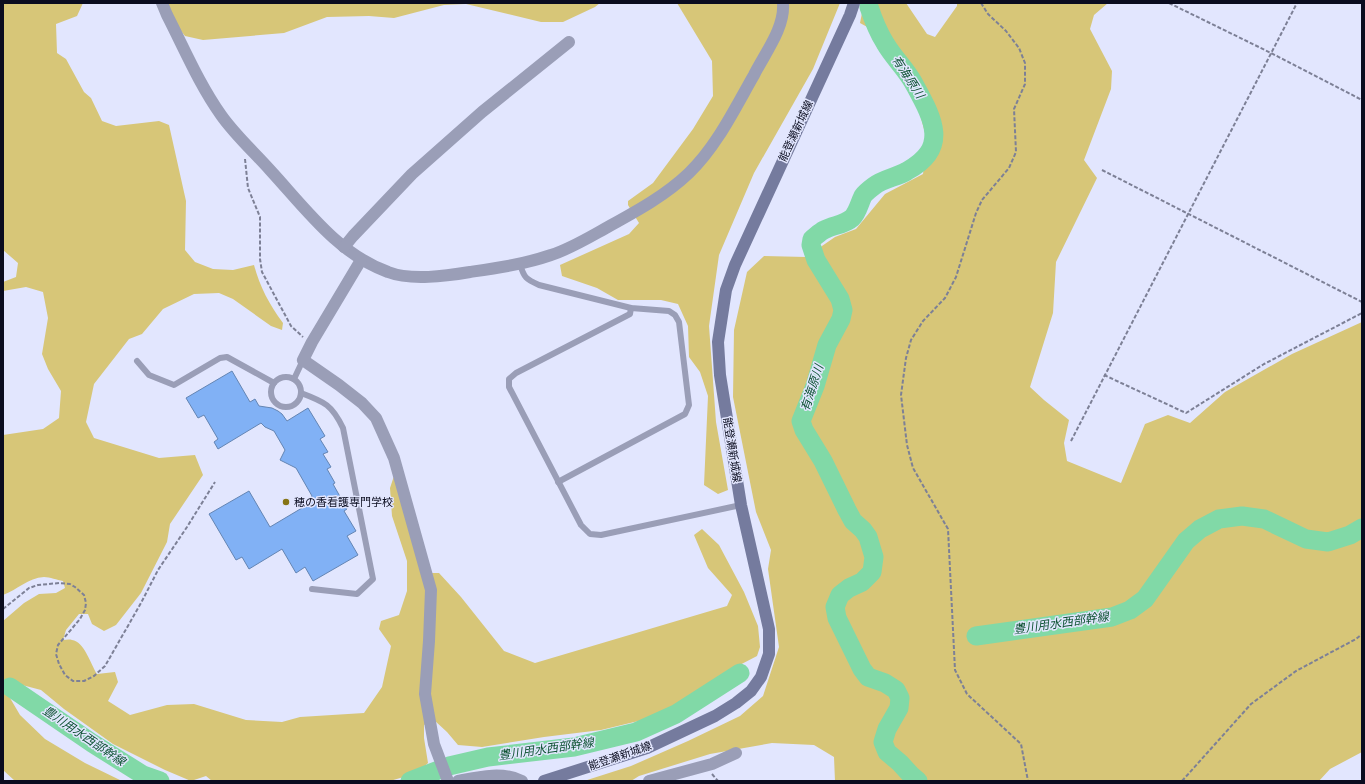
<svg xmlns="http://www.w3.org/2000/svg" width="1365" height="784" viewBox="0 0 1365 784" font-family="Rubik,'Noto Sans JP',sans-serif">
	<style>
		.green { fill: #d7c678 }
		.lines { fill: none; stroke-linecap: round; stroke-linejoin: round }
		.river { stroke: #81d9a7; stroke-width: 19 }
		.building { fill: #81b1f5; stroke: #6485b3 }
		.path { stroke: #7d8096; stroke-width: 2; stroke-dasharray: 4 2; stroke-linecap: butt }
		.lane { stroke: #9a9eb7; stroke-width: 6 }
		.street { stroke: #9a9eb7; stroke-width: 12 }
		.secondary { stroke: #757b9e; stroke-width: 12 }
		.poi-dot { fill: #867416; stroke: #e2e6fe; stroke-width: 1.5 }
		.labels { text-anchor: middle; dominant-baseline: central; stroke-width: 3; stroke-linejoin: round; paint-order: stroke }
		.street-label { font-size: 11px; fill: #0a0c1f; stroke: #e2e6fe }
		.poi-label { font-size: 11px; fill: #0a0c1f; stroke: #e2e6fe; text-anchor: start }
		.water-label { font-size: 12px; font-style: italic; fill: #0e5333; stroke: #e2e6fe }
	</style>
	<rect width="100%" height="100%" fill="#e2e6fe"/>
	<g class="green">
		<path d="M 3,3 L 83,3 L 77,16 L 56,24 L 57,53 L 66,59 L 84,92 L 91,98 L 102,121 L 116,126 L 159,121 L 169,125 L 186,201 L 185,250 L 195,262 L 213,269 L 233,270 L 254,265 C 260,287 269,304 283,323 L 282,330 L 271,326 L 233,299 L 219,293 L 194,294 L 163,309 L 142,334 L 129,339 L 94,384 L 86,422 L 94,438 L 159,458 L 195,455 L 203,475 L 170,524 L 167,542 L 141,593 L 116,625 L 104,631 L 92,624 L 88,614 L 79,614 L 66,630 L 63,640 C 66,640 69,639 72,640 C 84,641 91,665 97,674 L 115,672 L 118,682 L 108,701 L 130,715 L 167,705 L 194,704 L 246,720 L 282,722 L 300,717 L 364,713 L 382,687 L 391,646 L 379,629 L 381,621 L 399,615 L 407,591 L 407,561 L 392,516 L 390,488 L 394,476 L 423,573 L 439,573 L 461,597 L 504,651 L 535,663 L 727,606 L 732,595 L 708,568 L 694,535 L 702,529 L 719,545 L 744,592 L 758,626 L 760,647 L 757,656 L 732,669 L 655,717 L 601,730 L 544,737 L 482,747 L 458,745 L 447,732 L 434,720 L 424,725 L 424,738 L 428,763 L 417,773 L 390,781 L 212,781 L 206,776 L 191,781 L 165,770 L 113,744 L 64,709 L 41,690 L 7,681 L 3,684 L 3,621 L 24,603 L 39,594 L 56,593 L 65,588 L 63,581 C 57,580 50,577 44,577 C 28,578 17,590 3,595 L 3,435 L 43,429 L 59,418 L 61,391 L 48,369 L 42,354 L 48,318 L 43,292 L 26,287 L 3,291 L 3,282 L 16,277 L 18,263 L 3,250 Z"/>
		<polygon points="165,3 600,3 595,7 563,22 541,22 466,4 444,5 394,18 369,16 327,17 284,33 203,40 185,36 170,17"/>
		<polygon points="677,3 840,3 813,69 754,173 719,255 709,326 716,422 728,490 718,494 704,485 708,396 700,372 689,357 688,326 678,304 661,300 618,300 597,288 562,276 560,265 629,234 639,223 628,205 628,201 653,183 693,129 713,96 712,61"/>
		<polygon points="864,3 906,3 927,34 935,37 957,6 957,3 1108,3 1094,15 1090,29 1112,71 1111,89 1084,160 1097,178 1056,262 1053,313 1030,387 1044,400 1069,420 1064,443 1067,461 1121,483 1145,424 1168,415 1190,423 1225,392 1292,354 1362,322 1362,752 1330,769 1319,781 835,781 834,757 814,745 772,743 710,754 639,776 631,781 584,781 631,766 688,741 740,716 763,696 779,647 768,569 771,550 756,512 733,397 734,330 747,272 764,256 806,257 835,237 856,229 885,194 923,174 927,140 915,96 898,60 880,34 860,23"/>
		<polygon points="3,692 10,698 20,715 45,739 85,763 122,781 15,781 3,770"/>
	</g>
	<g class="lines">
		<g class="river">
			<path d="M 869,7 C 873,19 878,32 885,43 C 893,57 905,68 913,82 C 932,117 951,147 907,171 C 897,177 883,179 874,186 C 870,189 865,193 863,196 C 859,204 858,212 852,218 C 844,225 833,225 824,230 C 820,232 816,236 812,239 L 811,245 L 816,260 L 840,299 L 843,310 L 841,319 L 827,345 L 815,386 L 801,421 L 804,430 L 823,461 L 847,510 L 853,521 L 863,530 L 868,537 L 874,557 L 872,572 L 862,582 L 849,588 L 840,595 L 835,607 L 837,618 L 862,669 L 868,677 L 885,683 L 896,690 L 900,698 L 899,708 L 887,729 L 883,742 L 887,752 L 900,763 L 911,775 L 918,781"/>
			<polyline points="976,636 1112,617 1130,610 1145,599 1186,541 1200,529 1219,519 1242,516 1264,519 1306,539 1328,542 1350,535 1362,528"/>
			<polyline points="10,687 92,743 143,775 160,781"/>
			<polyline points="410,781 449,766 488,757 574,747 636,732 676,714 740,673"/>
		</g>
	</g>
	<polygon class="building" points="232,371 250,402 255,399 259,406 272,408 278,411 282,414 287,421 308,408 325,436 320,439 328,452 323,454 331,467 327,469 335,483 333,484 347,509 344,511 356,531 347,536 358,555 313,581 305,567 296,573 282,549 249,569 242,557 236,560 209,514 249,491 270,527 307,505 312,496 296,468 280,460 285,450 274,431 265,427 261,423 218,449 214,442 218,439 204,415 198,418 186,398"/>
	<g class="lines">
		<g class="path">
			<polyline points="981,3 988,14 1006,31 1019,48 1025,63 1025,84 1014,109 1016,152 1009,168 982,200 976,213 956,277 945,298 923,321 911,340 906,358 901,395 907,445 913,468 948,529 955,670 967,694 1021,744 1028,781"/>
			<polyline points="1169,3 1271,53 1362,100"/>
			<polyline points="245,159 248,188 260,217 260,259 262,272 291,326 303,337"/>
			<polyline points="1102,170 1362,302"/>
			<polyline points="1104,375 1186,413 1264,364 1362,313"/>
			<polyline points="1071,441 1297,3"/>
			<polyline points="3,609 29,588 38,585 59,583 70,584 75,587 84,595 86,603 85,610 80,619 58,645 56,654 59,664 65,675 73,681 84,681 94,676 105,666 141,603 158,570 187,527 215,482"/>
			<polyline points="712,774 718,781"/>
			<polyline points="1182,781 1251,704 1296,671 1356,639 1362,634"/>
		</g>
		<g class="lane">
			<path d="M 520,264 C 524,278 526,279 539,285 L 631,308 L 669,311 L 675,315 L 679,322 L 689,405 L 685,414 L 558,482"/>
			<polyline points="631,308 630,314 516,373 509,379 509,387 581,525 590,534 601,535 741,505"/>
			<polyline points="137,361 149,375 174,385 220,358 227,357 274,383"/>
			<circle cx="286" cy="392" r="15"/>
			<polyline points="294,379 303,360"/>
			<path d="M 301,393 C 325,402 332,405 343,428 L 373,579 L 357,594 L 312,589"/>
		</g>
		<g class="street">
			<path d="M 162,3 L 167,15 C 184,48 199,84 221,115 C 235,135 254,152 270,170 C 305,208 338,254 388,272 C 411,281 446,276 470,272 C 497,268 525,264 551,255 C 570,249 588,238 606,228 C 635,212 665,196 689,173 C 717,146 735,108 754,75 C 765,53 785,28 783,3"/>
			<polyline points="344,247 353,236 412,174 482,112 569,42"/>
			<polyline points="361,260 312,342 303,360 339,385 362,403 376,418 394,458 431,590 429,641 425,694 434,744 448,781"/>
			<path d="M 458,781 C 478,777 503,771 522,781"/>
			<polyline points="649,781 712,764 736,753"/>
		</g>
		<polyline class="secondary" points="544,781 647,748 715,716 736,703 751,691 761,677 769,654 769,629 741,505 720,375 718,342 726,290 735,265 850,15 854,3"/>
	</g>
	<circle class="poi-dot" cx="286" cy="502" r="4"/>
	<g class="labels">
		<g class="street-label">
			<text transform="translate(796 131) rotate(-65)">能登瀬新城線</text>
			<text transform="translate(732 450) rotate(81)">能登瀬新城線</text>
			<text transform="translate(620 756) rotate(-19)">能登瀬新城線</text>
		</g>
		<g class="poi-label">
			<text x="294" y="502">穂の香看護専門学校</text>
		</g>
		<g class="water-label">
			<text transform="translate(908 77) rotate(57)">有海原川</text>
			<text transform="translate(812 388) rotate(-72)">有海原川</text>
			<text transform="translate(1061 623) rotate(-8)">豊川用水西部幹線</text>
			<text transform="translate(84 736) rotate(34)">豊川用水西部幹線</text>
			<text transform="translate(546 749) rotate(-8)">豊川用水西部幹線</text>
		</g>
	</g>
	<rect width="1365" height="784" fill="none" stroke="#0a0c1f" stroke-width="8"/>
</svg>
